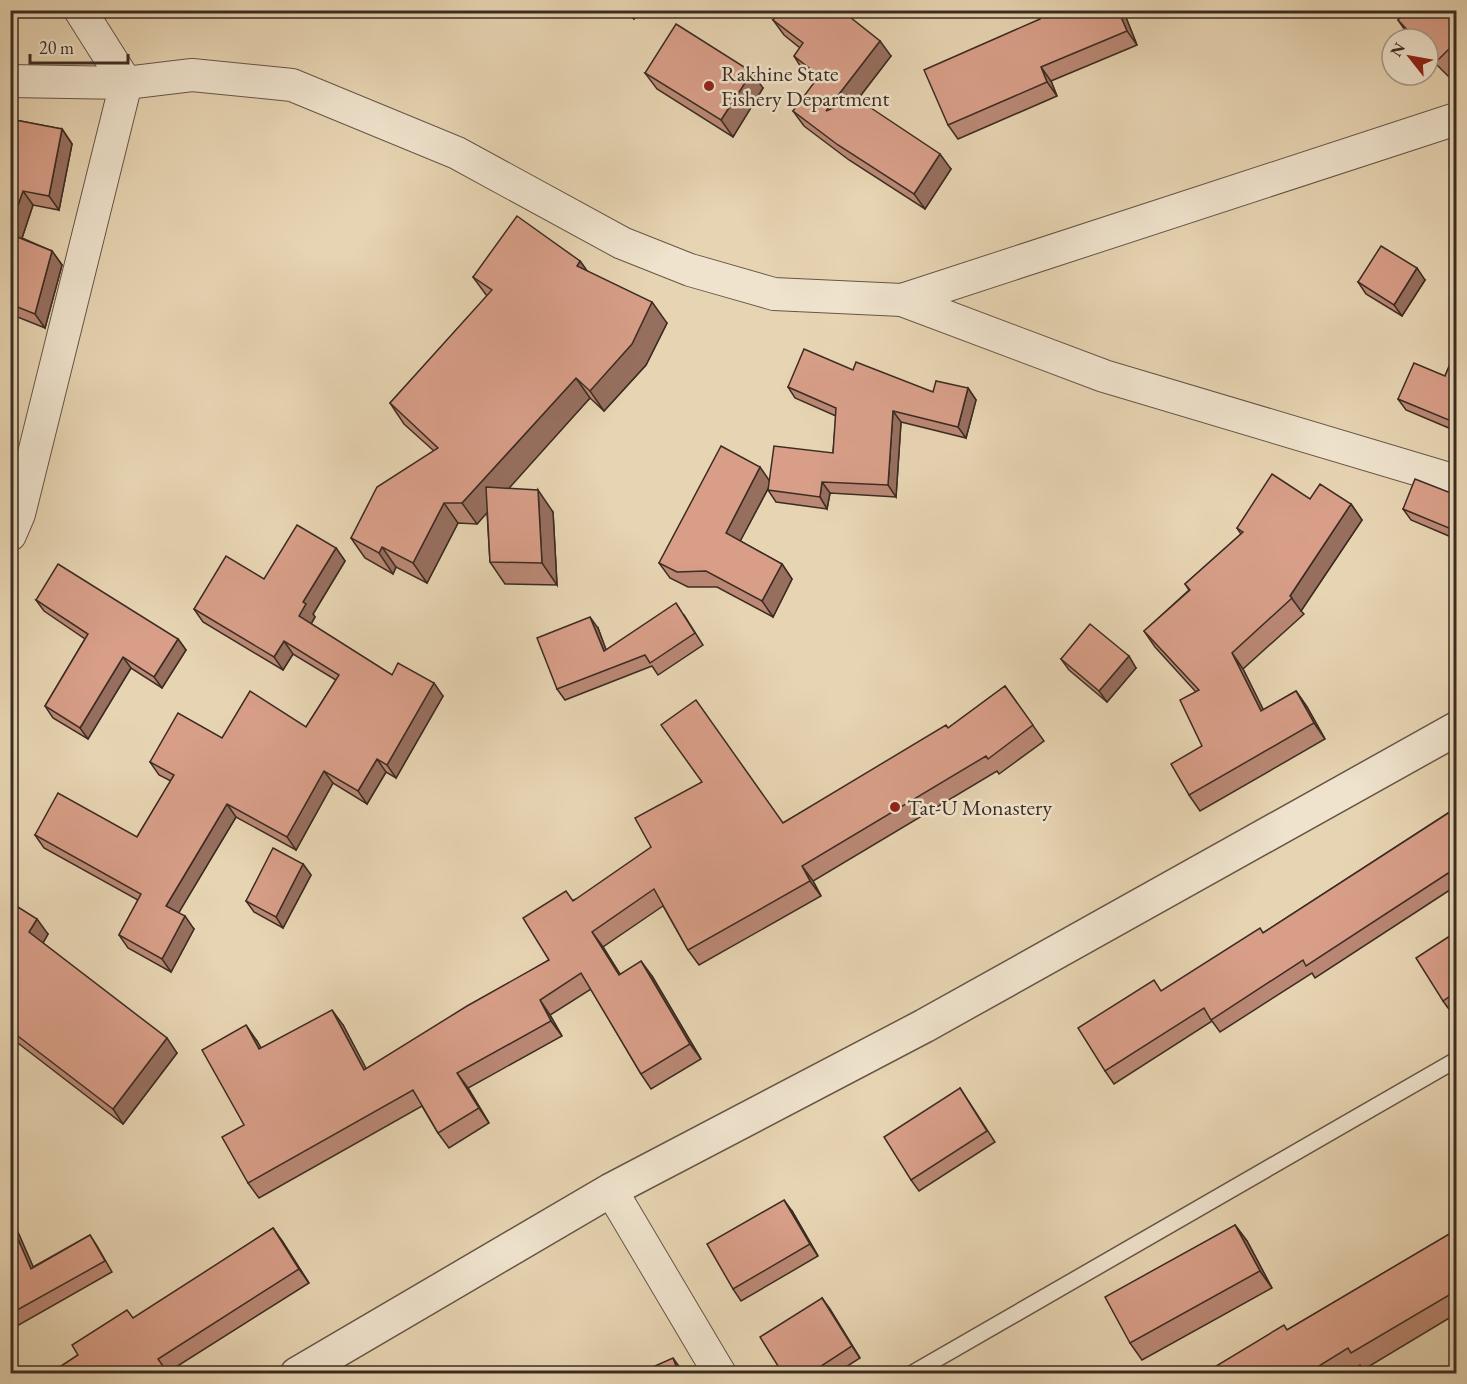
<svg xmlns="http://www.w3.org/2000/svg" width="1467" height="1384" viewBox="0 0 1467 1384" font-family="'EB Garamond',serif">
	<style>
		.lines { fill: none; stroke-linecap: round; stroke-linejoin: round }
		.service-casing { stroke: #675646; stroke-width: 18 }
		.minor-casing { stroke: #675646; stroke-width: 34 }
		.tertiary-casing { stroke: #675646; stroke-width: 36 }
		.service { stroke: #efe3cd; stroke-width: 15 }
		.minor { stroke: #efe3cd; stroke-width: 32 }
		.tertiary { stroke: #efe3cd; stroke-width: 33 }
		.wall { fill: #ba8875; stroke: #3c2c22; stroke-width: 1.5 }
		.shaded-wall { fill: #976f5f; stroke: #3c2c22; stroke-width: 1.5 }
		.building { fill: #d89e88; stroke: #3c2c22; stroke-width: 1.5 }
		.poi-dot { fill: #8f2418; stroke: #efe3cd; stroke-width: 2 }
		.labels { text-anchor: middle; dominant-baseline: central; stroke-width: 5; stroke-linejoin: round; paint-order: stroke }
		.poi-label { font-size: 22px; fill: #3c2c22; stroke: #efe3cd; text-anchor: start }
	</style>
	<rect width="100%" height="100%" fill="#e7d4b2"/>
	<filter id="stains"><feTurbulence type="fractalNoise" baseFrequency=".00333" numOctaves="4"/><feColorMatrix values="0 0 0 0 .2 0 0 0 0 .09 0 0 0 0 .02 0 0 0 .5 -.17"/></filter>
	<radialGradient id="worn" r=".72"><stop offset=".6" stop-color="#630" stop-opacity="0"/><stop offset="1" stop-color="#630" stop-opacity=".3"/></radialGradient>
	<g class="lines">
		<defs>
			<polyline id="service" points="911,1374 1456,1060"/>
			<g id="minor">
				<polyline points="80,10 126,83 192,75 292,85 457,153 622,243 690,270 774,294 902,300 1456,119"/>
				<polyline points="10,81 126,83 19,514 10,535"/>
				<polyline points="902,300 1104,376 1456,481"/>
				<polyline points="611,1190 720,1374"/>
			</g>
			<polyline id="tertiary" points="297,1374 611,1190 924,1026 1456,729"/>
		</defs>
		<use href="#service" class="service-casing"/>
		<use href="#minor" class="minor-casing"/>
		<use href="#tertiary" class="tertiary-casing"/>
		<use href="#service" class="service"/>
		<use href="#minor" class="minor"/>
		<use href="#tertiary" class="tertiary"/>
	</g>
	<g class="wall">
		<polygon points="621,10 640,10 634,19"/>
		<polygon points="1123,10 1137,45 1051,81 1057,96 958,139 948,125"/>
		<polygon points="1403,10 1456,10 1456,75 1452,80 1428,56 1428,39 1411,39 1398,20 1405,12"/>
		<polygon points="773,20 891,56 858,99 951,169 925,209 849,160 804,126 793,111 816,81 804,72 794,56 800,48 784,35"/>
		<polygon points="645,73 763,88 733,137 657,89"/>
		<polygon points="10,119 62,129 72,144 59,210 33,205 22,238 52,251 62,265 45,328 10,314"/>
		<polygon points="580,261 587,271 667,323 646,365 604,411 590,398 508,488 553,512 557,585 505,584 490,562 487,512 477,524 458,523 427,583 396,567 393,574 365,558 351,538 434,451 404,424 390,403 487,296 473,277"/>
		<polygon points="1425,280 1402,316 1366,294 1358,282"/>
		<polygon points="1456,350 1456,431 1406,410 1398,399 1445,376"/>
		<polygon points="853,370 933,392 968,388 976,400 966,438 901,422 896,497 830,493 827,509 776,502 768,490 769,487 740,541 782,564 792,579 773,617 717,587 688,587 670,578 659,563 770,480 833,453 836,416 795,398 788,387"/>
		<polygon points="1456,495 1456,539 1411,520 1403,509"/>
		<polygon points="1310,499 1351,504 1362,520 1301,611 1304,614 1243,669 1263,710 1296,691 1307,707 1325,739 1200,811 1189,795 1202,746 1196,692 1155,647 1144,631 1189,590 1185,584 1241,534 1237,528"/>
		<polygon points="336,548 345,561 313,614 315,617 311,624 392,675 443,696 396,778 386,772 367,804 333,783 296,850 236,817 178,913 194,929 171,972 128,948 119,935 138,900 44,848 35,835 137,837 171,781 159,775 150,762 222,738 306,727 336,680 293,654 283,670 203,622 194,609"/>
		<polygon points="36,600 178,639 186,650 162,688 131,668 88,739 53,718 45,706 85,639 44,611"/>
		<polygon points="684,615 703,645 658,675 652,666 565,700 557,689 598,628 606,650"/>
		<polygon points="1061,659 1136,668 1107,702 1069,670"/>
		<polygon points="1005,686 1044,741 999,774 997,771 813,881 821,896 699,965 688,950 663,906 603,947 620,974 652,976 701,1059 651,1089 641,1074 591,989 550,1015 562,1036 468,1088 489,1123 449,1148 438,1133 422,1106 259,1198 248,1183 244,1125 257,1041 261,1048 343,1025 366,1069 549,960 573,900 783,823 948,728"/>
		<polygon points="1456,808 1456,886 1315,978 1312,973 1220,1032 1212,1021 1114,1084 1105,1071 1162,991 1263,933"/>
		<polygon points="303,864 311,875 283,928 254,912 246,901"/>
		<polygon points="10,902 48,934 43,943 177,1053 123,1124 10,1037"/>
		<polygon points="1456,932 1456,1009 1451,1012 1443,1001"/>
		<polygon points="960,1088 995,1142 919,1191 911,1180"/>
		<polygon points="792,1211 818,1256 741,1301 733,1289"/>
		<polygon points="10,1214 33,1267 90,1235 97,1246 112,1272 10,1330"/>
		<polygon points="1235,1225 1247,1241 1272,1288 1142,1360 1130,1343"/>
		<polygon points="273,1228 309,1283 168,1372 168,1374 49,1374"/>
		<polygon points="1456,1230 1456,1314 1363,1370 1360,1365 1346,1374 1203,1374 1287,1330"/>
		<polygon points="822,1298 860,1358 835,1374 783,1374"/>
	</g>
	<g class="shaded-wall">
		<polygon points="628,10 640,10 634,19"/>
		<polygon points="1118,10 1123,10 1137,45 1127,31"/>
		<polygon points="880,41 891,56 837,126 826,111"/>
		<polygon points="1041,67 1051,81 1057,96 1047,82"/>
		<polygon points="752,72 763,88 733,137 721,120"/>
		<polygon points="62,129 72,144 59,210 49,196"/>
		<polygon points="940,154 951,169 925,209 914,194"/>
		<polygon points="23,191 33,205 19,247 10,236 10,228"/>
		<polygon points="52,251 62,265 45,328 35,314"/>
		<polygon points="580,261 595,282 577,266"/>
		<polygon points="1417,268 1425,280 1402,316 1394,305"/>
		<polygon points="652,302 667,323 646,365 604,411 590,391"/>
		<polygon points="576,378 590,398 477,524 462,503"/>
		<polygon points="968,388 976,400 966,438 958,427"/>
		<polygon points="893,411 901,422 896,497 888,485"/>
		<polygon points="10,424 17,434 10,450"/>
		<polygon points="760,467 771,483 736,549 726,533"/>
		<polygon points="822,482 830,493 827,509 820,497"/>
		<polygon points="538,490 553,512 557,585 542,563"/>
		<polygon points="444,503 458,523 427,583 413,563"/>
		<polygon points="1351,504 1362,520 1301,611 1290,596"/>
		<polygon points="382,547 396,567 393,574 379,553"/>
		<polygon points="336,548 345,561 313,614 315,617 308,629 299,616 303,602"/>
		<polygon points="782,564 792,579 773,617 762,601"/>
		<polygon points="590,617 598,628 611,663 604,651"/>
		<polygon points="178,639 186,650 162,688 154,677"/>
		<polygon points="284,641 293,654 283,670 274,657"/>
		<polygon points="1232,653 1243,669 1272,727 1261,711"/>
		<polygon points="1129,656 1136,668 1107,702 1099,691"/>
		<polygon points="123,657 131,668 88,739 80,728"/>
		<polygon points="434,683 443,696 396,778 387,765"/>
		<polygon points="1296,691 1307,707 1325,739 1314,723"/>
		<polygon points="377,759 386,772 367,804 358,791"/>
		<polygon points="324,771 333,783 296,850 287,837"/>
		<polygon points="227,804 236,817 175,919 166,906"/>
		<polygon points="303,864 311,875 283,928 276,917"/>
		<polygon points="802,866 813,881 821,896 810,881"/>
		<polygon points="185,916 194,929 171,972 162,959"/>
		<polygon points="37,919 48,934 40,948 29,932"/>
		<polygon points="592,932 603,947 629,990 619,975"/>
		<polygon points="641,961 652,976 701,1059 690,1044"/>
		<polygon points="540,1000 550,1015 562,1036 551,1021"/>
		<polygon points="332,1010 343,1025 375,1085 364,1070"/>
		<polygon points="246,1025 257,1041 270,1064 259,1049"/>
		<polygon points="167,1038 177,1053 123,1124 113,1109"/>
		<polygon points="457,1073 468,1088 489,1123 479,1108"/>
		<polygon points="784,1200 792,1211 818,1256 810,1244"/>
		<polygon points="10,1214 39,1280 31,1269 10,1221"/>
		<polygon points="1235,1225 1247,1241 1272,1288 1260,1271"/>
		<polygon points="273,1228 283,1242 309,1283 299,1269"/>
		<polygon points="822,1298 830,1309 860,1358 852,1346"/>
		<polygon points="673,1358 681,1369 682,1374 679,1374"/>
	</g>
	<g class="building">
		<polygon points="780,10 841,10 880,41 826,111 856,98 940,154 914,194 838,145 793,111 819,76 794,56 803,43 773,20"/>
		<polygon points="1036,10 1118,10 1127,31 1041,67 1047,82 948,125 924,70 1040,19"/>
		<polygon points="1407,10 1456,10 1456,42 1438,60 1428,50 1428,39 1416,39 1398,20"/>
		<polygon points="676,24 752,72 721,120 645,73"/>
		<polygon points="10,119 62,129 49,196 23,191 10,228"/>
		<polygon points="517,216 580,261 577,266 652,302 632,344 590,391 576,378 462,503 444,503 413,563 382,547 379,553 351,538 377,487 438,448 390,403 492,290 473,277"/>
		<polygon points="10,234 52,251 35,314 10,304"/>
		<polygon points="1381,246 1417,268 1394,305 1358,282"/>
		<polygon points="804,349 853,370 856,362 933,392 936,381 968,388 958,427 893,411 888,485 822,482 820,497 768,490 774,446 833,453 836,408 788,387"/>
		<polygon points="1456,350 1456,423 1398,399 1414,363 1445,376"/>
		<polygon points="721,446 760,467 726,533 782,564 762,601 706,571 677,572 659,563"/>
		<polygon points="1272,474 1310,499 1320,484 1351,504 1290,596 1292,598 1232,653 1261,711 1296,691 1314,723 1189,795 1171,764 1202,746 1180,700 1199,690 1144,631 1190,590 1185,584 1243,532 1237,528"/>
		<polygon points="1415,479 1456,495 1456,531 1403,509"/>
		<polygon points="486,487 538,490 542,563 490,562"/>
		<polygon points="297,525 336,548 303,602 306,604 299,616 392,675 398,663 434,683 387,765 377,759 358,791 324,771 287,837 227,804 166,906 185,916 162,959 119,935 141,894 35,835 58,793 137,837 174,775 150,762 178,713 222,738 250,691 306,727 339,675 284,641 274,657 194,609 226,556 264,579"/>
		<polygon points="58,564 178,639 154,677 123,657 80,728 45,706 88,634 36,600"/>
		<polygon points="676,603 695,633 650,663 645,655 557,689 537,638 590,617 604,651"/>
		<polygon points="1090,624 1129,656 1099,691 1061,659"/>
		<polygon points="1005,686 1033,725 988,759 986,756 802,866 810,881 688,950 654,889 592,932 619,975 641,961 690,1044 641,1074 581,973 540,1000 551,1021 457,1073 479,1108 438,1133 413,1090 248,1183 222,1137 244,1125 202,1050 246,1025 259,1049 332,1010 364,1070 467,1006 549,960 523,918 566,891 573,901 651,847 635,818 702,782 661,725 696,700 783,823 946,725 948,728"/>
		<polygon points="1456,808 1456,868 1306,966 1303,960 1211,1020 1204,1008 1105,1071 1078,1028 1154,980 1161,991 1260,928 1263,933"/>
		<polygon points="273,848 303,864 276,917 246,901"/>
		<polygon points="10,902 37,919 29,932 167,1038 113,1109 10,1030 10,980 14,976 10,973"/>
		<polygon points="1456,932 1456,992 1443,1001 1416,958"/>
		<polygon points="960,1088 987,1131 911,1180 884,1137"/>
		<polygon points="784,1200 810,1244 733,1289 707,1244"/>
		<polygon points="10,1221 31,1269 90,1235 105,1261 10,1314"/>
		<polygon points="1235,1225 1260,1271 1130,1343 1105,1297"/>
		<polygon points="273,1228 299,1269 158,1359 163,1366 151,1374 49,1374 78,1355 72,1345 127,1310 133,1318"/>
		<polygon points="1456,1230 1456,1291 1351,1353 1348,1348 1306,1374 1203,1374 1284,1325 1287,1330"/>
		<polygon points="822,1298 852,1346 809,1374 783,1374 760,1337"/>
		<polygon points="673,1358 679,1374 637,1374"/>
	</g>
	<g class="poi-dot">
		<circle cx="709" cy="86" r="6"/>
		<circle cx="895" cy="807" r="6"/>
	</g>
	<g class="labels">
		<g class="poi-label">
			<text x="721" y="73">Rakhine State<tspan x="721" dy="25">Fishery Department</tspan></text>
			<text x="907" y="807">Tat-U Monastery</text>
		</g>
	</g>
	<rect width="1467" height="1384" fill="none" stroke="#e7d4b2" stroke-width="36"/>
	<rect x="12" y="12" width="1443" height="1360" fill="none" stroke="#3c2c22" stroke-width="3"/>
	<rect x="18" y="18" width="1431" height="1348" fill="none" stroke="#3c2c22" stroke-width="1.5"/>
	<g transform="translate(1410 57) rotate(301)"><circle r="28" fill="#efe3cd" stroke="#a79a89" stroke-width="1.5"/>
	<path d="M0-4.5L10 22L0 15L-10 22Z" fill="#8f2418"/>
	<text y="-9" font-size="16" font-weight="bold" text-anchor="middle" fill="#3c2c22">N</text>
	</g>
	<path d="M30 54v9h98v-9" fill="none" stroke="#3c2c22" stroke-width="3"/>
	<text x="39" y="54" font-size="18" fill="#3c2c22" stroke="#efe3cd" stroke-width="4.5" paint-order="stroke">20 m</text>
	<rect width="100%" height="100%" filter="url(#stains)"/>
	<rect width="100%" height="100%" fill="url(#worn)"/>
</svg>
